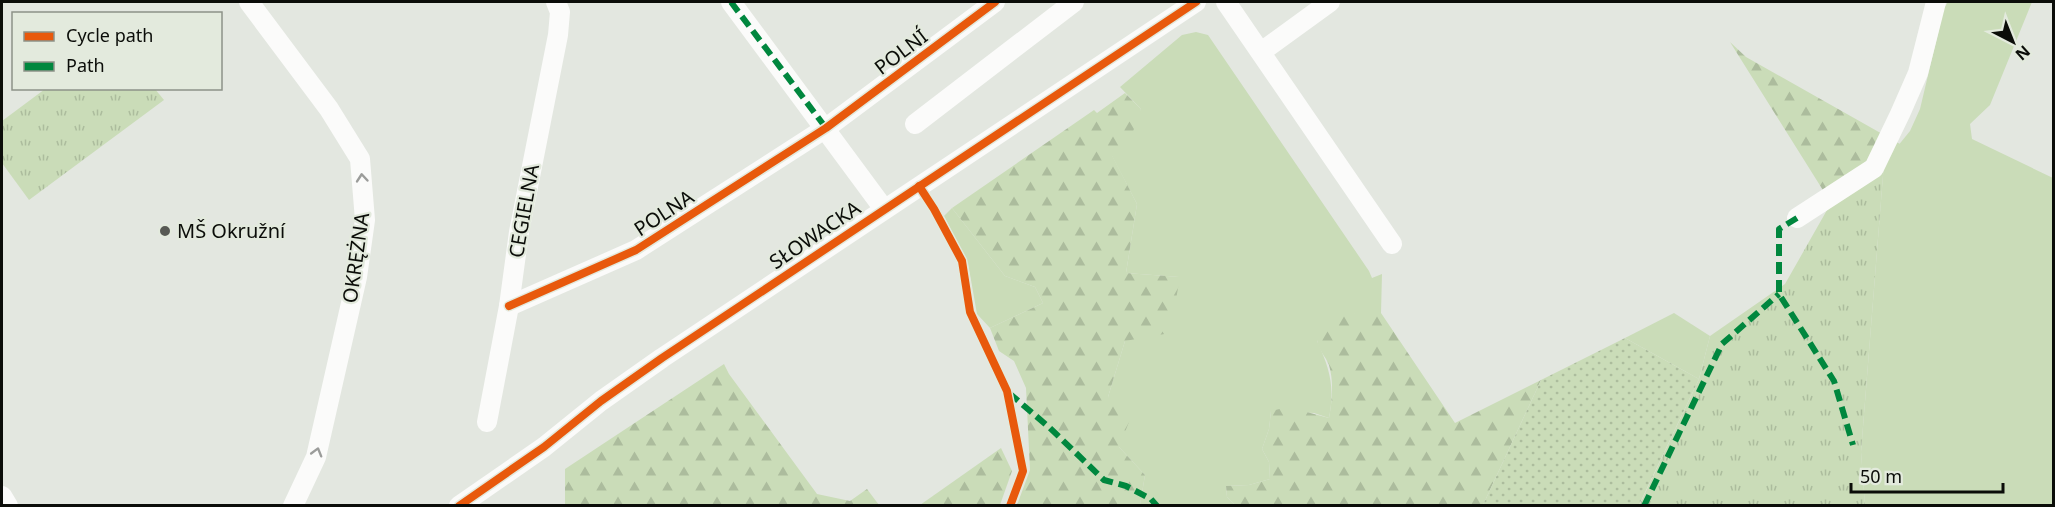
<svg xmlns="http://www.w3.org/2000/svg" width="2055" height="507" font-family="'Noto Sans',sans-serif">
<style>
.grass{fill:#cadcb8}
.forest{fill:url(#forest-firs)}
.park{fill:url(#park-tufts)}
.garden{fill:url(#garden-dots)}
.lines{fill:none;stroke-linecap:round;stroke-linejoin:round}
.minor{stroke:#fbfbfa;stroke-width:20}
.quiet{stroke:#00873e;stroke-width:6;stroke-dasharray:12 6;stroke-linecap:butt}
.cycleway-casing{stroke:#e3eadd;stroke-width:11}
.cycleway{stroke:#e8590c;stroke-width:8}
.oneway{stroke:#9b9c9a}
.poi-dot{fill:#575954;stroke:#e3eadd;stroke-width:2}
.labels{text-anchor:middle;stroke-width:4.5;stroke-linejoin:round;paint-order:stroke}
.street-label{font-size:20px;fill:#0b0d09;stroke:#e3eadd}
.poi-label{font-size:20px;fill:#0b0d09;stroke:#e3eadd;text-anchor:start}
</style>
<defs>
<pattern id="forest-firs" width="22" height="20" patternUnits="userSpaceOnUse" patternTransform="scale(1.5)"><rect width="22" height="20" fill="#cadcb8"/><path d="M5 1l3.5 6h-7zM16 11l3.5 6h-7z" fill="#acbc9d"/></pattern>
<pattern id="park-tufts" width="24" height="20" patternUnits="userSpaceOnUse" patternTransform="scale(1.5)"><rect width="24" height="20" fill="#cadcb8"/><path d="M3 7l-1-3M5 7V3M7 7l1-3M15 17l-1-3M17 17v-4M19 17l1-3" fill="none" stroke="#acbc9d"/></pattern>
<pattern id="garden-dots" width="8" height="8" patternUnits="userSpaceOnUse" patternTransform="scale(1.5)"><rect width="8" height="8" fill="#cadcb8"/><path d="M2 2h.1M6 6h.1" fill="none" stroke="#acbc9d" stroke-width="1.8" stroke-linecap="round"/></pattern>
</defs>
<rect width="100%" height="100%" fill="#e3e7e0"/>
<!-- grass -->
<g class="grass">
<polygon points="1948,2 2032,2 1990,105 1970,124 1972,139 2053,178 2053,505 1865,506 1861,452 1884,163 1910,131 1920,109 1944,8"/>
<path d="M1196,32l12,3 161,236 3,7 10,-4 -1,39h-26l-38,28c13,28 18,46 12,77l-15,-5 -43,-2 -2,18 -7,20 7,13 1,17 -21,6 -23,1 1,11 8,8h-95l5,-30 -26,-28 -11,-50 17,-56 54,-64 -53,-4 11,-69 -26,-50 30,-45 -21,-22 62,-52z"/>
<polygon points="952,208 1005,276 1035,287 1043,303 990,328 977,314 968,263 944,216"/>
<polygon points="1674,313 1710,336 1699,379 1625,338"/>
</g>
<!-- forest -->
<g class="forest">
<polygon points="1730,42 1746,57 1900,144 1884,163 1831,203"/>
<polygon points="1125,93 1141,109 1130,140 1112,155 1137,204 1126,273 1180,277 1170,333 1125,341 1108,397 1131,417 1119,447 1145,475 1140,505 1017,505 1030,470 1026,388 1014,361 999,351 990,328 1043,303 1035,287 1005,276 952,208 1094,110 1097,113"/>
<path d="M1355,313h26l74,110 86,-43 -58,125h-248l-8,-8 -1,-11 23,-1 21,-6 -1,-17 -7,-13 7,-20 2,-18 17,-4 41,11c3,-17 5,-36 0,-53 -3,-8 -12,-17 -12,-26 0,-22 21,-25 38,-26z"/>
<polygon points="724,364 729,374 817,494 850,501 867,489 879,505 565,505 565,469"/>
<polygon points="1001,448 1012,471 1000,505 920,505"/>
</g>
<!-- park -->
<g class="park">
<polygon points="45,89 155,89 164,100 29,200 2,163 2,121"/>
<polygon points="1884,163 1861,452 1865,505 1639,506 1699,379 1710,336 1785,284 1831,203"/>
</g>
<!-- garden -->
<polygon class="garden" points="1625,338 1699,379 1639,505 1483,505 1541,380"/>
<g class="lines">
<!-- minor -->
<g class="minor">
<polyline points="249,2 329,109 360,159 365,220 357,277 316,457 293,506"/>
<polyline points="731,2 884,209"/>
<polyline points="1226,2 1392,244"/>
<polyline points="1261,52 1330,2"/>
<polyline points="915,124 1074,2"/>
<polyline points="1797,218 1874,168 1900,114 1918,73 1936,2"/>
<polyline points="509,306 636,250 826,128 995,2"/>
<polyline points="487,422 509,306 519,232 558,35 560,12 556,2"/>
<polyline points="2,496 8,506"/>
<polyline points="459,506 544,447 601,401 662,358 1196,2"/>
</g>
<!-- quiet -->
<g class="quiet">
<polyline points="731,2 826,128"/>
<polyline points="1797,218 1779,229 1779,294 1834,381 1853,445"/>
<polyline points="1009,393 1050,428 1104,480 1126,486 1151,499 1157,506"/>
<polyline points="1644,506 1722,344 1779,294"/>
</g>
<!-- cycleway casing -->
<g class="cycleway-casing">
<g id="cycleway">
<polyline points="919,186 934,209 962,261 970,312 1007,391 1023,471 1010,506"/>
<polyline points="509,306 636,250 826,128 995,2"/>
<polyline points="459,506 544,447 601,401 662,358 1196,2"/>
</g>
</g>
<!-- cycleway -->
<use href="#cycleway" class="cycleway"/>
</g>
<!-- one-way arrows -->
<defs><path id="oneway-chevron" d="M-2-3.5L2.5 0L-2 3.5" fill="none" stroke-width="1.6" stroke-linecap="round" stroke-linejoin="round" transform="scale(1.5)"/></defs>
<g class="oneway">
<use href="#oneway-chevron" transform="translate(362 178) rotate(-95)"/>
<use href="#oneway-chevron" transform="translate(317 452) rotate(-74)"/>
</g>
<!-- markers -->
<circle class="poi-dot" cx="165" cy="231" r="6"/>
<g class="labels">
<!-- street labels -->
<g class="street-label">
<text transform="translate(901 52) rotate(-37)" y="7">POLNÍ</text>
<text transform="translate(524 211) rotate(-80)" y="7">CEGIELNA</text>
<text transform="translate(664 213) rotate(-33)" y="7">POLNA</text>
<text transform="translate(815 235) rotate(-34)" y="7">SŁOWACKA</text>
<text transform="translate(356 258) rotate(-82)" y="7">OKRĘŻNA</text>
</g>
<!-- poi labels -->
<g class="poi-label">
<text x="177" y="238">MŠ Okružní</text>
</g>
</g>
<!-- border -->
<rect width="2055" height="507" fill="none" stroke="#0b0d09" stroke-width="6"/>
<!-- legend -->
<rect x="12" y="12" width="210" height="78" fill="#e3eadd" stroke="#8d9288" stroke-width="1.5"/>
<rect x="24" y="32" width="30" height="9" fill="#e8590c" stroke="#8d9288" stroke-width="1.5"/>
<text x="66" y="42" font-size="18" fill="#0b0d09">Cycle path</text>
<rect x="24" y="62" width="30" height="9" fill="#00873e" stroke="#8d9288" stroke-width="1.5"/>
<text x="66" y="72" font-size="18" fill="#0b0d09">Path</text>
<!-- north arrow -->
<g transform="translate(2013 42) rotate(138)" stroke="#e3eadd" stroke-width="4.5" paint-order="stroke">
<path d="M0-4.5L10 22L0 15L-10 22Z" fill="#0b0d09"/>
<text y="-9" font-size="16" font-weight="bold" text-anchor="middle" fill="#0b0d09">N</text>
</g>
<!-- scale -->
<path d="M1851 483v9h152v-9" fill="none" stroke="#0b0d09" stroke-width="3"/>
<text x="1860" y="483" font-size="18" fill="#0b0d09" stroke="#e3eadd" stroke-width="4.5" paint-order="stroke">50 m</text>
</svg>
